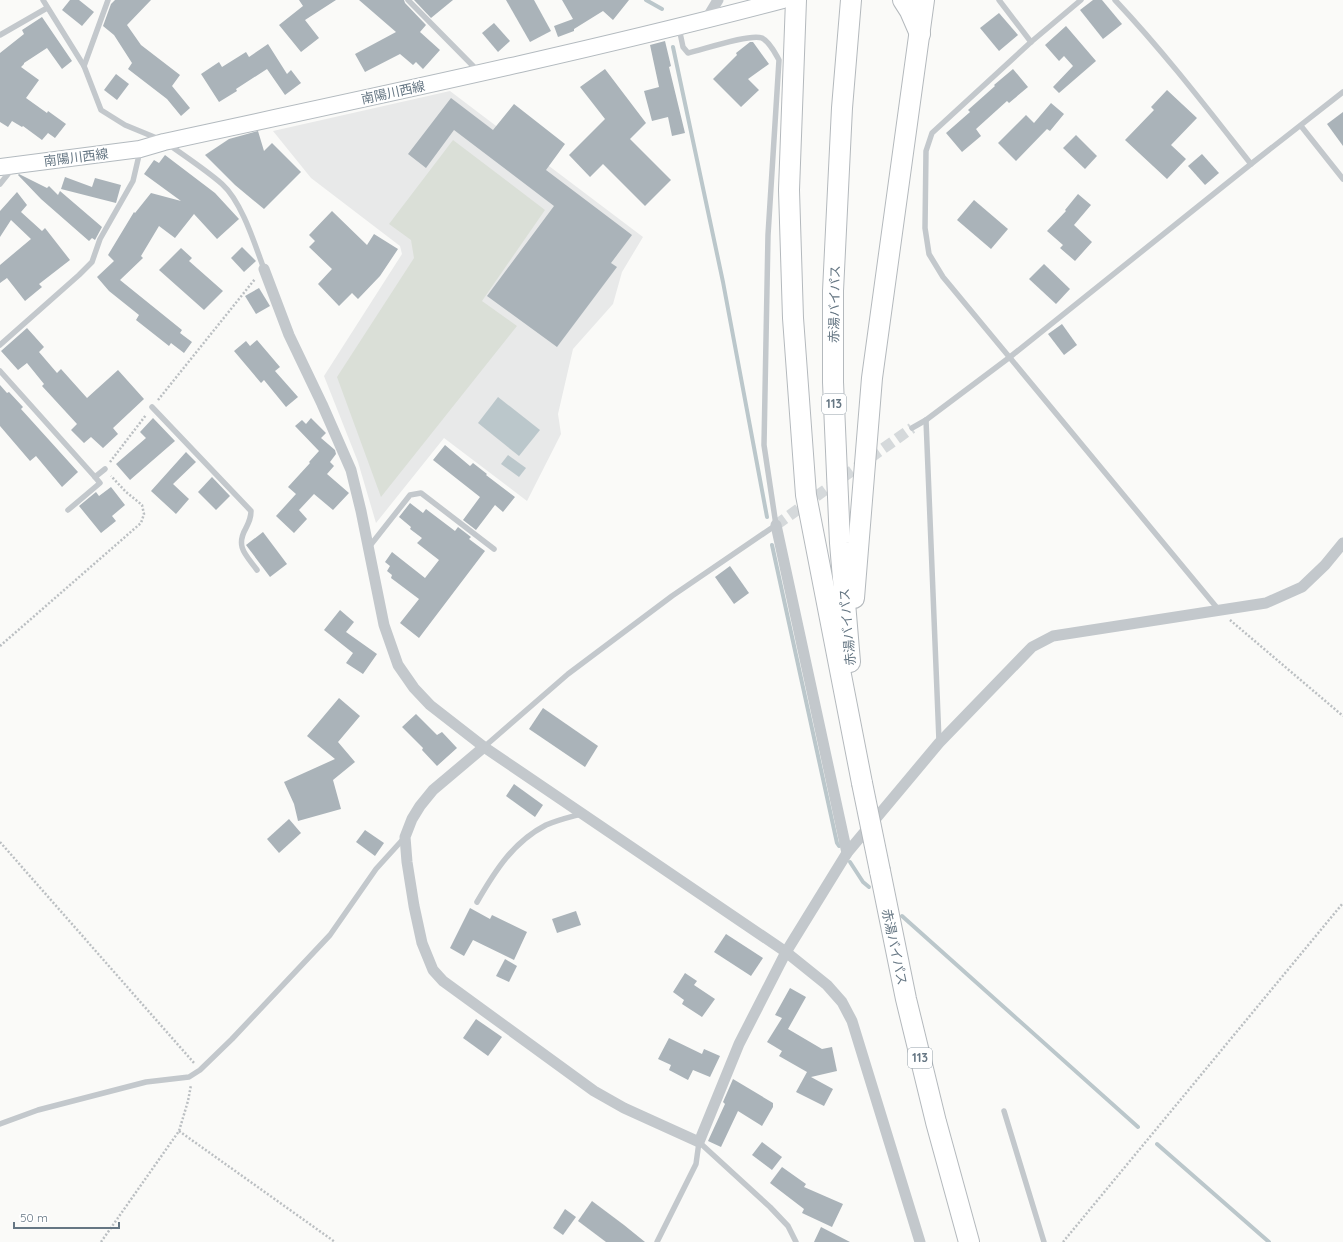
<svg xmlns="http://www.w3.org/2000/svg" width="1343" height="1242" font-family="Quicksand,'Noto Sans JP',sans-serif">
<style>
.built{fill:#e8e9e9}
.green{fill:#dadfd7}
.water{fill:#bbc7cb}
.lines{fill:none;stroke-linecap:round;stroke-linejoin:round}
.stream{stroke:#bbc7cb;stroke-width:4}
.building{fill:#aab3b9}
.street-tunnel{stroke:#d5d9db;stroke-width:11;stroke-dasharray:11 5.5;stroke-linecap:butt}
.secondary-casing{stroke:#b3babf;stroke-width:18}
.highway-casing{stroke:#b4b9bd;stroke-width:22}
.path{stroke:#bbbfc2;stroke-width:2.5;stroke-dasharray:2 2;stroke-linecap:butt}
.lane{stroke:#c3c8cc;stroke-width:5.5}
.street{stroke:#c3c8cc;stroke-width:11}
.secondary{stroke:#fff;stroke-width:16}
.highway{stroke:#fff;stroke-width:20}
.highway-bridge-casing{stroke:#b4b9bd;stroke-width:22;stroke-linecap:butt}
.highway-bridge{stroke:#fff;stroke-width:20}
.labels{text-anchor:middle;stroke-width:4;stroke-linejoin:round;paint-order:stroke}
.shield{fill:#fff;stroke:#939fa8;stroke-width:1}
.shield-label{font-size:12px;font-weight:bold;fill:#657683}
.street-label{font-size:13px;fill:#657683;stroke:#fff}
</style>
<rect width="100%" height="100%" fill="#fafaf8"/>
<!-- built -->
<polygon class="built" points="450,91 643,237 622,272 613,304 573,349 558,414 561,434 527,501 444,438 376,523 358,462 324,376 402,254 400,246 311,178 273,131"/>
<!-- green -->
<polygon class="green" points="453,140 545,210 482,301 517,326 381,497 337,377 414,258 411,240 389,224"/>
<!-- water -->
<g class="water">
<polygon points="498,397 540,430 519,456 478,423"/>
<polygon points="508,455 526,468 519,477 501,464"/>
</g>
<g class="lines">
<!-- stream -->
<g class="stream">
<polyline points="646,0 662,9"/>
<polyline points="673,47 723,282 767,517"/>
<polyline points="772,545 837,843 839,846"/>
<polyline points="850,862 863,882 869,887"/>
<polyline points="902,916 1138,1127"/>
<polyline points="1157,1144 1269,1242"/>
</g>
</g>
<!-- building -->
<g class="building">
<polygon points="70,0 79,0 94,12 82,26 62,10"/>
<polygon points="115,0 151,0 127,25 141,45 180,75 172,86 190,108 181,116 167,99 128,69 132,63 114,35 103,26 111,4"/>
<polygon points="299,0 336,0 305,20 319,38 301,52 279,25 303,6"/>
<polygon points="359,0 404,0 405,3 426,25 420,32 440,50 423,69 416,62 413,65 400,54 365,72 355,54 396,32"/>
<polygon points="414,0 453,0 431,18"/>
<polygon points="506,0 534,0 551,31 530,42"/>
<polygon points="562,0 629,0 613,20 603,11 574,29 574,31 558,37 554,26 573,19"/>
<polygon points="1093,0 1102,0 1122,24 1103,39 1080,10"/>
<polygon points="999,13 1018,35 999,51 980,28"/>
<polygon points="42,17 72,61 62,69 47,48 24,63 24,64 21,67 39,80 26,98 47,113 48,111 66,124 55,138 48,133 42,140 23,126 22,127 12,121 8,127 0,122 0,53 24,34 22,30"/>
<polygon points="494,23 510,41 498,52 482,33"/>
<polygon points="1066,26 1096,61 1059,93 1053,87 1073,66 1064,56 1059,61 1045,45"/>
<polygon points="665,41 671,66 669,67 685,133 672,136 668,117 652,121 644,91 659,87 650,45"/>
<polygon points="750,42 753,42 769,64 748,79 759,90 741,107 713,79 737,55 736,53"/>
<polygon points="268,44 287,74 291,70 301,83 285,95 267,69 236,89 237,91 219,102 201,74 219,62 222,67 246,52 249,57"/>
<polygon points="605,69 646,123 630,139 671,180 645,206 603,164 590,177 569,155 605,119 580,87"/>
<polygon points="1013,69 1028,87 1009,103 1007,101 976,129 981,136 962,152 946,133 970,112 968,110 995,86 994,85"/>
<polygon points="116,74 129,84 117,100 104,90"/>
<polygon points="1167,90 1197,118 1171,145 1186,159 1167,179 1125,140 1154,110 1151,107"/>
<polygon points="451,98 493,130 514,104 565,144 546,170 632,235 611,263 617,267 557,347 487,296 554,206 454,130 426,168 408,154"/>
<polygon points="1051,103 1064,114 1050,131 1047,129 1016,161 998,143 1026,115 1034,123"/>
<polygon points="1343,112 1343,146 1327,124"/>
<polygon points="258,131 264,151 272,143 301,172 264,209 235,185 205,155 229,139"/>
<polygon points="1076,135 1097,156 1085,169 1063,148"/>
<polygon points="1202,154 1219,173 1205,185 1188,166"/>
<polygon points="165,155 215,193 239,219 217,239 194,214 175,238 159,226 141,256 143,258 120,280 182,330 180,333 192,342 184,353 171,343 169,346 136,320 139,315 109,291 97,277 114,261 108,255 134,212 135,213 151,193 181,201 144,174 154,160 159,163"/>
<polygon points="19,174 47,188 49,186 58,195 60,191 102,227 95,240 92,238 89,241 41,199 18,175"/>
<polygon points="65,177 92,187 95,178 121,185 116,203 61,189"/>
<polygon points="17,192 27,205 21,212 42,231 45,228 70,260 39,284 42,287 25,301 7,278 0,283 0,265 31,239 11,220 0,237 0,211"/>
<polygon points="1078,194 1091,205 1074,225 1092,242 1075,261 1060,248 1063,245 1047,231 1066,211 1065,210"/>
<polygon points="974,200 1008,229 991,249 957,220"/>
<polygon points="332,211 367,245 374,234 398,249 380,276 358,299 352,293 339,306 318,284 332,269 309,247 315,241 309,235"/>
<polygon points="242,247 256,261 244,272 231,258"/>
<polygon points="181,248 192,258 189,261 223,291 204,310 159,270"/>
<polygon points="1044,264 1070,289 1056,304 1029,279"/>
<polygon points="259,288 270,306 256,314 245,296"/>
<polygon points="1062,324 1077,345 1064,355 1048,334"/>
<polygon points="27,328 44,347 39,352 57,373 61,369 87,398 118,370 144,399 113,428 118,434 103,448 91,437 84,443 71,430 77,424 42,386 44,384 27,363 18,370 1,351"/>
<polygon points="257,340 280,367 275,371 298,397 286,407 264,380 261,383 234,351 246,341 250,346"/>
<polygon points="0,385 7,393 9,392 23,407 21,409 78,472 62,487 36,456 30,461 0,426"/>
<polygon points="153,418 175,441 130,480 116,464 146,438 140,432"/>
<polygon points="311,418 326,433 321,438 335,450 336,454 330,462 334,466 327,474 349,493 333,510 314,494 299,510 307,519 294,533 276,516 296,494 288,487 310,463 309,462 319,451 295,426 302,420 306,424"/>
<polygon points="445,445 470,466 473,463 487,474 486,475 515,497 503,512 495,505 476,530 463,520 480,497 433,460"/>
<polygon points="186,452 196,462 173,484 189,499 176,514 151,491"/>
<polygon points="212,477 230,496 216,510 198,492"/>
<polygon points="111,487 125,505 112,516 116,521 101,533 79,506 96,492 99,496"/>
<polygon points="410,503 423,513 426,509 455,531 458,527 471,537 469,539 485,551 419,638 400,623 419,599 391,578 392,575 387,571 390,566 385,562 392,552 425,578 439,560 417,543 422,538 410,529 411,527 399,517"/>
<polygon points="263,532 287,564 270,577 246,545"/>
<polygon points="730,566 749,593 734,604 715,577"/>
<polygon points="340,610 354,622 346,632 377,654 363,674 346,663 353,653 324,630"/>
<polygon points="339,698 360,716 338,742 355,762 333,780 341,809 298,821 294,804 284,782 335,759 307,736"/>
<polygon points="543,708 598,746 585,767 529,729"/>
<polygon points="416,714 437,735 442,732 457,748 437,766 422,750 423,748 402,727"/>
<polygon points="514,784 543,805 535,817 506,796"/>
<polygon points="289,819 301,833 279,853 267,839"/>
<polygon points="365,830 384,843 375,856 356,842"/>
<polygon points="470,908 490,919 492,915 527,932 514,960 473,940 464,956 450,948"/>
<polygon points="576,911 581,925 557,933 552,919"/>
<polygon points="726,934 763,958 751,976 714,952"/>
<polygon points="505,959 517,966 509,982 496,976"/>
<polygon points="685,973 697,981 694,985 715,999 702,1017 682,1004 684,1000 673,992"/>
<polygon points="790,988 806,997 788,1029 822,1049 832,1047 837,1071 811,1077 833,1089 824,1106 796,1092 807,1072 779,1056 782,1051 767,1042 782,1018 775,1015"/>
<polygon points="476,1019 502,1037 488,1056 463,1038"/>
<polygon points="669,1038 702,1054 704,1049 720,1056 710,1077 693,1070 688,1080 669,1070 671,1065 658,1059"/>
<polygon points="733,1079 773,1103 773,1107 762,1126 738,1111 721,1147 708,1141 725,1104 723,1102"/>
<polygon points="762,1142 782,1157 772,1170 752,1155"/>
<polygon points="782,1167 806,1184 804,1187 843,1204 832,1227 802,1213 804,1209 770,1183"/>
<polygon points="592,1201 624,1225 645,1242 606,1242 578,1221"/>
<polygon points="565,1209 576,1217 563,1235 553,1228"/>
<polygon points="821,1227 850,1242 814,1242"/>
</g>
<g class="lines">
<!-- street-tunnel -->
<polyline class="street-tunnel" points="776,525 912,428"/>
<!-- secondary casing -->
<g class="secondary-casing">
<path id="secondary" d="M0,167l140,-18 24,-7c207,-45 414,-88 619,-142"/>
</g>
<!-- highway casing -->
<g class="highway-casing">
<g id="highway">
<polyline points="796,0 789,190 793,318 806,495 862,783"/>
<polyline points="903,0 910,11 920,34"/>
<polyline points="854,598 872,378 924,0"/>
<polyline points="850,662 840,543 833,382 833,291 842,108 851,0"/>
<polyline points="880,871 906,999 936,1122 969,1242"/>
</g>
</g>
<!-- path -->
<g class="path">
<polyline points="158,400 255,279"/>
<polyline points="110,462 146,415"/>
<polyline points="1230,620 1343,716"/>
<polyline points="0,646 141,523 144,514 142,505 126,492 111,476"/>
<polyline points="0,842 194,1063"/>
<polyline points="179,1131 335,1242"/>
<polyline points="101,1242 179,1131 188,1101 191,1085"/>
<polyline points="1063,1242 1343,903"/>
</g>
<!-- lane -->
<g class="lane">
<polyline points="43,0 84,66 101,110 125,125 159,139"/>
<polyline points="408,0 478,71"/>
<polyline points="999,0 1031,42"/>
<polyline points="1081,0 1031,42 932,133 926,151 925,228 929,254 943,277 1218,609"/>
<path d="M1115,0c49,52 92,108 136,164"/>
<polyline points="0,35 47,8"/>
<polyline points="84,66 108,0"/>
<polyline points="1301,126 1343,179"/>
<path d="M168,144c18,13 38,26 54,40 20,18 33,61 42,85"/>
<polyline points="0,184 12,169"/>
<polyline points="0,345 79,275 92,262 100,239 133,181 140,151"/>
<polyline points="0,371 95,477 105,469"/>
<path d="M152,407l99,104c0,7 -2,11 -5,17 -11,19 0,27 11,42"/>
<polyline points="926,420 939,741"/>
<polyline points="912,428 926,420 1010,357 1251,164 1343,92"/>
<polyline points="68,510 100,483 95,477"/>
<polyline points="369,547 410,495 421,493 494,549"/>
<path d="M484,747l84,-73 104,-78 104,-71 -12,-80 4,-210 11,-175c-4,-7 -9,-18 -17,-22 -12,-5 -60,12 -74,15l-5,-6 -4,-19"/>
<path d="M477,902c18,-31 36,-60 69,-77 11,-5 24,-8 35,-11"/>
<polyline points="1004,1111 1044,1242"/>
<polyline points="0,1124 38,1110 146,1082 189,1077 200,1070 232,1039 330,935 376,869 405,837"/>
<polyline points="699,1142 770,1207 788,1226 796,1242"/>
<polyline points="657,1242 696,1164 699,1142"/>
</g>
<!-- street -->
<g class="street">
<polyline points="706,20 718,0"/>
<polyline points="264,269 289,335 322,404 351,470 361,511 384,625 398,665 414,688 430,705 484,747 786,952 827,985 842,1002 852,1021 920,1242"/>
<polyline points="776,525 847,853"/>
<polyline points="484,747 433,790 420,806 412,819 405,837 407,862 414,906 422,943 433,970 443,981 594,1091 624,1108 699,1142 739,1044 786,952 847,853 939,743 1032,647 1053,636 1266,603 1302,587 1325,565 1343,543"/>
</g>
<!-- secondary -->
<use href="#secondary" class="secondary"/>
<!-- highway -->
<use href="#highway" class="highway"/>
<!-- highway-bridge casing -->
<g class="highway-bridge-casing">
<polyline id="highway-bridge" points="862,783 880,871"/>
</g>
<!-- highway-bridge -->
<use href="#highway-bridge" class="highway-bridge"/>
</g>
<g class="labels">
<!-- shield labels -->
<g class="shield">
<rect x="822" y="394" width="24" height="20" rx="3"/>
<rect x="908" y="1048" width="24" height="20" rx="3"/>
</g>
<g class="shield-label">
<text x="834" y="408">113</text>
<text x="920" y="1062">113</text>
</g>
<!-- street labels -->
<g class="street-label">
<text transform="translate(393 92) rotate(-12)" y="5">南陽川西線</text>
<text transform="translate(76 157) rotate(-7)" y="5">南陽川西線</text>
<text transform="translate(834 304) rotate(-89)" y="5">赤湯バイパス</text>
<text transform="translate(847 627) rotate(-95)" y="5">赤湯バイパス</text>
<text transform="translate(895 947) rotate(78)" y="5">赤湯バイパス</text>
</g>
</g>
<!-- scale -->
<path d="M14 1222v6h105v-6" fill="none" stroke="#657683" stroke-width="2"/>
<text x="20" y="1222" font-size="12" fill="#657683" stroke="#ffffff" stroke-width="3" paint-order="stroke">50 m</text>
</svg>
